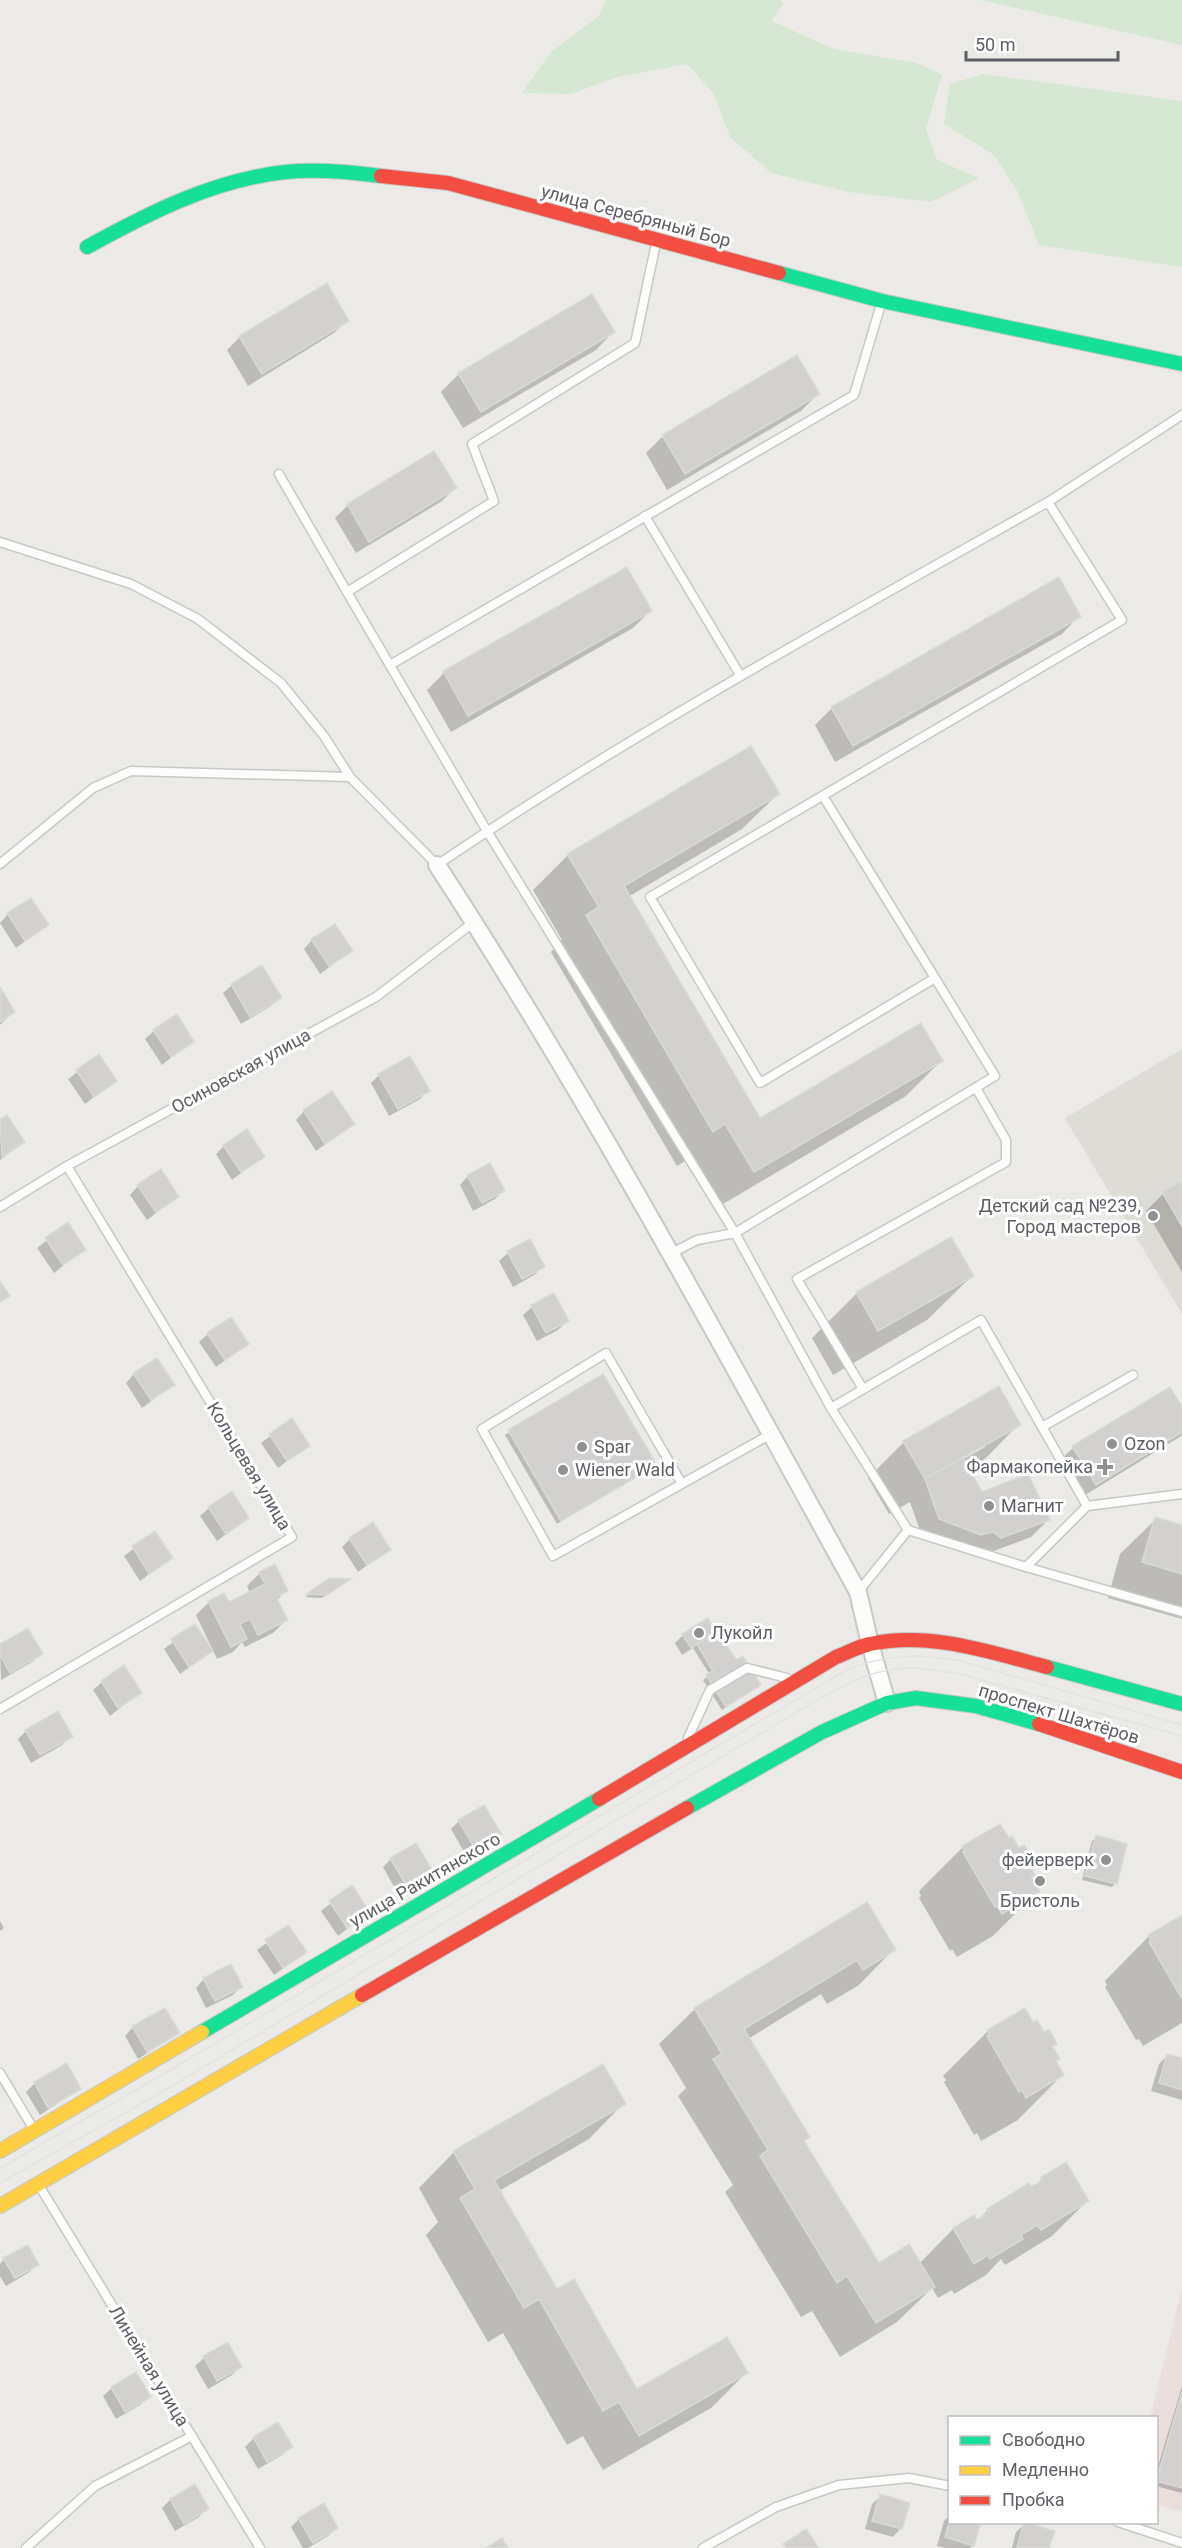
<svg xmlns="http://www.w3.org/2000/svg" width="1182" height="2548" font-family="Roboto,sans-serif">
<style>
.education{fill:#dedcd6}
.medical{fill:#e9dedc}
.green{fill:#d5e6d3}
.shadow{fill:#0003;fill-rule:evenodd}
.building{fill:#d2d1cf;stroke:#dad9d6;stroke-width:1.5}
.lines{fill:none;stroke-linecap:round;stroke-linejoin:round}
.lane-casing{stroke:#c8c8c8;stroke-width:11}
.street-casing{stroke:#c8c8c8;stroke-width:20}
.fast-casing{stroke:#c8c8c8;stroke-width:16}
.slow-casing{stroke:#c8c8c8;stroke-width:16}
.jam-casing{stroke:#c8c8c8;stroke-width:16}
.lane{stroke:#fcfcfb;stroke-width:8}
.street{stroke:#fcfcfb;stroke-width:16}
.fast{stroke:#16e098;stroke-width:14}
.slow{stroke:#ffcf43;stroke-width:14}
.jam{stroke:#f24e42;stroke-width:14}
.tram{stroke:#e2e2e2;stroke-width:1.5}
.poi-dot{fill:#8e9091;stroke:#fff;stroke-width:2}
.labels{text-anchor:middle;stroke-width:6;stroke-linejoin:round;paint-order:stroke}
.street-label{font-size:18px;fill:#5c5f63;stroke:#fff}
.poi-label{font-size:18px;fill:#5c5f63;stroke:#fff;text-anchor:start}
</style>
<rect width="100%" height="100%" fill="#ebeae6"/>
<!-- education -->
<polygon class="education" points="1182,1049 1182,1314 1065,1118"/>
<!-- medical -->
<polygon class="medical" points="1182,2289 1182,2512 1157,2505 1156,2418 1150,2418"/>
<!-- green -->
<g class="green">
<polygon points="606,0 781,0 783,4 771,21 834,49 917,63 942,75 926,129 937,160 979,178 931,202 849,192 771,173 730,137 714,94 687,64 617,77 571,94 522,93 551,52 599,16"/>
<polygon points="981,0 1182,0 1182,45"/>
<polygon points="983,74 1182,101 1182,267 1039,245 1018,192 994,155 944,124 950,84"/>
</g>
<!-- shadow -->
<g class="shadow">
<polygon points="592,296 613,332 596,350 463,428 441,392 459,374"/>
<polygon points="347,320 334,333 248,386 227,350 240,337"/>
<polygon points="818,394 801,411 667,490 646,453 663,436"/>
<polygon points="455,488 442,501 356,553 335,518 348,505"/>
<polygon points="650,611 633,628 451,732 427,690 444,673"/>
<polygon points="1079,616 1062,634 835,762 815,725 832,708"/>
<polygon points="778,794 742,829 628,897 759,1120 941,1061 906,1096 718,1207 690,1158 677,1166 551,952 562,940 533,890 568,855"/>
<polygon points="8,914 47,925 16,948 0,923"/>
<polygon points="312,940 351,951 320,974 304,949"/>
<polygon points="232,985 280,997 271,1006 241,1024 223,993"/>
<polygon points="0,990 13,1012 0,1025"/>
<polygon points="154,1031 192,1041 162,1065 145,1039"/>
<polygon points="99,1056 115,1081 85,1104 68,1079"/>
<polygon points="379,1075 428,1090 420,1099 389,1116 371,1083"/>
<polygon points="304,1111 353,1124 316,1151 296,1120"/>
<polygon points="7,1117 24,1142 0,1160 0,1121"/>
<polygon points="224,1146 263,1156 232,1180 216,1154"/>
<polygon points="468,1176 503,1191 495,1199 473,1211 460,1185"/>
<polygon points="1182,1183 1182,1272 1146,1211 1163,1194"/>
<polygon points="138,1186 177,1197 147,1220 130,1195"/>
<polygon points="68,1224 84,1249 54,1273 37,1248"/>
<polygon points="950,1239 972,1276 927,1320 833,1375 812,1338 857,1293"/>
<polygon points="508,1253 543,1267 534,1275 513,1287 499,1261"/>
<polygon points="553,1296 567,1321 558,1330 537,1341 523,1315 532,1307"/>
<polygon points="208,1334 247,1344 216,1367 199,1342"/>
<polygon points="134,1374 173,1385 142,1408 126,1383"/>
<polygon points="603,1376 651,1468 557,1524 505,1435"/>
<path d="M998,1388l21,36 -35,36 -16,9 13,25 67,26 -17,17 -48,18 -61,-19 -12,-34 -21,12 -21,-36 36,-36zM984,1444l1,3 -23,13v-4z"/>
<polygon points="1182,1410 1182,1435 1178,1438 1082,1497 1060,1460 1073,1448"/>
<polygon points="292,1420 308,1445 278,1468 261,1443"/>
<polygon points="209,1508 247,1518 217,1541 200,1516"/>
<polygon points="1156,1519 1182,1526 1182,1619 1108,1598 1120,1554"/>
<polygon points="155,1533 171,1558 140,1581 124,1556"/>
<polygon points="350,1539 389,1549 358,1572 342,1547"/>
<polygon points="260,1573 286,1590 276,1601 286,1620 273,1633 245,1647 242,1642 233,1652 217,1659 196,1615 209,1602 228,1604 250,1593 247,1586"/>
<polygon points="330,1580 348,1581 322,1598 305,1597"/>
<polygon points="194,1626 211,1651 180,1674 164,1649"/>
<polygon points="683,1635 735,1662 759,1685 722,1710 703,1680 710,1675 693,1648 682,1655 675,1643"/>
<polygon points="0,1646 41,1654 32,1662 1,1680"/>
<polygon points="102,1682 140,1692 110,1716 93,1690"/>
<polygon points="26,1731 71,1736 62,1745 31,1763 18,1739"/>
<polygon points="459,1821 500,1835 491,1843 467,1857 451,1829"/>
<polygon points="1096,1837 1115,1883 1112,1887 1082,1880 1092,1841"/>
<polygon points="1008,1840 1031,1859 1027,1864 1030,1878 1038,1891 993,1936 957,1957 952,1949 950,1951 919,1898 921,1896 919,1891 963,1847"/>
<polygon points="391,1859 433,1875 424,1883 400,1897 383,1867"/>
<polygon points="352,1887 369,1912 338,1936 321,1911"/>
<polygon points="867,1904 894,1949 859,1985 827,2004 821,1994 748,2039 808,2137 803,2142 878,2265 919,2264 953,2229 974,2217 976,2222 988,2210 1032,2188 1042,2178 1087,2201 1052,2236 1005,2265 1001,2259 986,2275 954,2294 952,2290 938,2298 932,2288 897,2322 840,2357 812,2311 801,2317 725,2192 733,2185 678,2096 686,2088 659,2044 695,2009"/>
<polygon points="1182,1917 1182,2023 1143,2046 1139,2039 1136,2040 1105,1987 1107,1985 1105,1981 1149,1936"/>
<polygon points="0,1921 4,1928 0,1931"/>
<polygon points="288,1927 305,1952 274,1975 257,1950"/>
<polygon points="204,1979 241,1986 233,1995 206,2008 196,1988"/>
<polygon points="1033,2024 1055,2043 1051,2048 1055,2062 1062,2075 1018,2120 981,2141 977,2133 974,2135 944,2082 946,2080 943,2076 988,2031"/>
<polygon points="133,2027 178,2033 138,2059 125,2036"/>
<polygon points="1168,2055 1182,2060 1182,2100 1151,2091 1159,2064"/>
<polygon points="35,2083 79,2089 40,2115 26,2092"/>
<polygon points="624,2103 589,2139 499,2191 557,2291 637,2391 746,2373 711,2408 603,2470 583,2436 567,2445 503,2333 488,2342 426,2235 438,2222 419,2188 454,2152"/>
<polygon points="4,2259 37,2265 28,2273 6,2286 0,2276 0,2264"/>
<polygon points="228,2344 241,2366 232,2375 208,2389 195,2366 204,2358"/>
<polygon points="1182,2386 1182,2493 1156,2486 1156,2473"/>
<polygon points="112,2388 149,2397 140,2405 116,2419 103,2396"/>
<polygon points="254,2438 291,2447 282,2455 258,2469 245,2447"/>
<polygon points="194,2486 207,2509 199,2517 175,2531 162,2508 170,2500"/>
<polygon points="881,2496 901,2528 893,2537 865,2529 872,2504"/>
<polygon points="950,2515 950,2522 973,2545 970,2548 945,2548 937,2546 944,2521"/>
<polygon points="299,2519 336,2528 328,2536 308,2548 303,2548 291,2527"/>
<polygon points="1025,2524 1048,2548 1012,2548 1016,2532"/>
</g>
<!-- building -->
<g class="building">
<polygon points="327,283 349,321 262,374 239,336"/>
<polygon points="592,294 615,332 481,412 458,373"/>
<polygon points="797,355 820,394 685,474 662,435"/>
<polygon points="434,451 457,488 369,542 347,504"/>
<polygon points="627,567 652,611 468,716 443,671"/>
<polygon points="1059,577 1081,617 853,746 831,707"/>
<polygon points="751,746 780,794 624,886 760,1118 921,1023 943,1061 754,1172 725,1124 713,1132 586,915 599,907 567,854"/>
<polygon points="31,898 49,925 25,941 7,913"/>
<polygon points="335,924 353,951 329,966 311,939"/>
<polygon points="262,965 282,998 250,1017 231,984"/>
<polygon points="0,987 15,1012 0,1022"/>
<polygon points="177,1014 194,1042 171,1057 153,1030"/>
<polygon points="99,1054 117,1081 94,1097 76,1070"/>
<polygon points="410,1056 430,1091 398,1109 378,1074"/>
<polygon points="332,1091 355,1124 325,1144 303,1110"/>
<polygon points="7,1115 25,1142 2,1157 0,1119"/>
<polygon points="247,1129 265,1157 241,1172 223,1145"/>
<polygon points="490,1163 505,1191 482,1203 467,1175"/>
<polygon points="161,1169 179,1197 156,1212 137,1185"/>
<polygon points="1182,1181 1182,1226 1162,1192"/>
<polygon points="68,1222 86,1250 63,1265 45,1238"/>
<polygon points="951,1237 974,1276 878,1331 856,1292"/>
<polygon points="530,1239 545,1267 522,1279 507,1251"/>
<polygon points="0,1281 10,1296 0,1302"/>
<polygon points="554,1293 569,1321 546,1333 531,1305"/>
<polygon points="231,1317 249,1344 225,1360 207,1333"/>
<polygon points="157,1358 175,1385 151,1400 133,1373"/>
<polygon points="603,1374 657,1465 561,1521 508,1430"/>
<polygon points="999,1386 1021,1425 925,1479 903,1441"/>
<polygon points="1170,1387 1182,1407 1182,1432 1096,1485 1072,1446"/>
<polygon points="292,1418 310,1446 287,1461 269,1434"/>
<polygon points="963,1457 982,1492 1028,1474 1050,1520 1001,1538 993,1532 981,1535 939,1519 925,1479"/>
<polygon points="232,1491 249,1518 226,1534 208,1507"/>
<polygon points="1155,1517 1182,1525 1182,1574 1142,1562"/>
<polygon points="373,1522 391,1550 367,1565 349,1538"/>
<polygon points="155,1531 173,1558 149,1574 132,1546"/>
<polygon points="275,1564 288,1591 276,1597 288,1620 258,1635 250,1619 240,1624 247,1639 231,1647 208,1601 224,1593 229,1602 265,1584 259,1572"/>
<polygon points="330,1578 351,1579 327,1595 306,1594"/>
<polygon points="708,1618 716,1633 691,1648 682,1634"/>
<polygon points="195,1624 213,1651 189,1667 171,1639"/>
<polygon points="28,1628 43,1654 10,1673 0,1655 0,1644"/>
<polygon points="718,1631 736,1660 743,1656 761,1685 726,1707 706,1675 713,1671 697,1644"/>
<polygon points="124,1665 142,1693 118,1708 101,1681"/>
<polygon points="58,1711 73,1737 40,1755 25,1730"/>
<polygon points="484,1805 502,1835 476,1850 458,1820"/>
<polygon points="1000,1824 1009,1838 1012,1836 1019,1848 1024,1845 1033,1860 1028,1862 1035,1875 1031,1877 1040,1892 1002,1914 997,1906 995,1907 963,1852 965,1851 962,1846"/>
<polygon points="1096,1835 1127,1844 1117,1884 1085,1876"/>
<polygon points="416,1843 435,1875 409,1890 390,1858"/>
<polygon points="352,1885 370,1913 347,1928 329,1901"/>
<polygon points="867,1902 896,1950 863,1970 857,1960 744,2029 810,2137 804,2141 879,2263 909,2244 935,2287 876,2323 847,2276 837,2283 760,2156 768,2150 713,2059 722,2054 694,2008"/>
<polygon points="1182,1915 1182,1996 1181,1997 1149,1942 1151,1940 1148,1935"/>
<polygon points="288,1925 307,1952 283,1968 265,1940"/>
<polygon points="231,1964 243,1987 215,2001 203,1978"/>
<polygon points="165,2008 180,2033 147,2052 132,2026"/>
<polygon points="1025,2008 1033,2022 1037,2020 1044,2032 1049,2029 1057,2044 1052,2046 1060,2059 1056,2061 1064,2075 1026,2098 1022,2090 1019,2092 987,2036 990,2035 987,2030"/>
<polygon points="1167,2054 1182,2058 1182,2090 1159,2083"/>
<polygon points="67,2063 81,2089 48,2108 34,2082"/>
<polygon points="603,2064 626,2104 494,2180 557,2289 574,2279 637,2389 727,2337 748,2373 639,2436 619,2402 603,2411 539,2299 524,2308 460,2198 475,2189 453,2151"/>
<polygon points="1066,2162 1089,2201 1041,2230 1037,2225 1021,2235 1023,2239 990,2259 988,2255 974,2264 953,2228 974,2215 977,2220 989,2212 987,2209 1029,2183 1031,2187 1043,2180 1041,2177"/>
<polygon points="28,2245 39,2265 15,2278 3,2258"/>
<polygon points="228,2342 242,2367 217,2381 203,2356"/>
<polygon points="136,2372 151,2397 125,2412 111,2387"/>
<polygon points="1182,2392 1182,2488 1156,2481"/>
<polygon points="278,2422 293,2447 267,2462 253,2437"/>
<polygon points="195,2484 209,2509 184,2524 170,2499"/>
<polygon points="880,2494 910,2503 902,2529 872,2521"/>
<polygon points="324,2503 338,2528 313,2543 298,2518"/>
<polygon points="950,2520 950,2522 981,2522 974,2546 945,2537"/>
<polygon points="1024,2522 1055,2531 1049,2548 1017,2548"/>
<polygon points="806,2529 819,2548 786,2548 783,2544"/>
<polygon points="502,2538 508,2548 486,2548"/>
</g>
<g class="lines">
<!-- lane casing -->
<g class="lane-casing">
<g id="lane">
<polyline points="656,243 635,343 472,444 494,501 347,592 487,831 735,1233 697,1240 672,1253"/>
<polyline points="279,474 347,592"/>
<polyline points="1048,502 1182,415"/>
<polyline points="645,516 740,675"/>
<path d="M0,542l131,42 67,35 83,64 43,53 26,41 87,88c196,-133 405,-247 611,-363l74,118 -472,277 110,186 175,-105 60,98 -260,157 96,175 77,122"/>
<polyline points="390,665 854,395 881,304"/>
<polyline points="823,796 935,978"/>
<polyline points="0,864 93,788 131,771 350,777"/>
<polyline points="0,1207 67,1166 376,997 474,922"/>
<polyline points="863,1389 797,1279 1006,1162 1006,1140 976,1088"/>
<polyline points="831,1408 981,1320 1087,1506 1026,1567"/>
<polyline points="1042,1427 1133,1375"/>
<polyline points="682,1484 606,1353 482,1429 553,1556 771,1434"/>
<polyline points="1087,1506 1182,1494"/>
<polyline points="858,1592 908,1530 1026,1567 1182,1612"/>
<polyline points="0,1709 292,1537 67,1166"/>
<polyline points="688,1738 710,1690 747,1668 787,1678"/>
<polyline points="0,2073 33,2128"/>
<polyline points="40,2187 260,2548"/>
<polyline points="1118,2522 1182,2543"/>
<polyline points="26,2548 95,2486 192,2436"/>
<polyline points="703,2548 776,2507 839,2485 909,2478 950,2486"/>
</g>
</g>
<!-- street casing -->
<g class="street-casing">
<path id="street" d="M437,865c153,235 286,482 421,727l12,52 17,59"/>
</g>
<!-- fast casing -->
<g class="fast-casing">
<g id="fast">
<path d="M87,247c62,-34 126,-67 198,-75 31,-3 66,0 96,4"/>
<polyline points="779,273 882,301 1182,364"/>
<polyline points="1047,1667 1182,1704"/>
<polyline points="687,1808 822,1732 887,1703 916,1698 976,1706 1039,1724"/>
<polyline points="202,2032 599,1799"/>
</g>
</g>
<!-- slow casing -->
<g class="slow-casing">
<g id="slow">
<polyline points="0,2151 202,2032"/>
<polyline points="0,2206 362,1995"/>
</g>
</g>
<!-- jam casing -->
<g class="jam-casing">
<g id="jam">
<polyline points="381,176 448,183 779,273"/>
<polyline points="1039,1724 1182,1772"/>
<path d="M599,1799l237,-142c11,-4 23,-11 34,-13 59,-13 120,8 177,23"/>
<polyline points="362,1995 687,1808"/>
</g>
</g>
<!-- lane -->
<use href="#lane" class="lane"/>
<!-- street -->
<use href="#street" class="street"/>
<!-- fast -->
<use href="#fast" class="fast"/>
<!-- slow -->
<use href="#slow" class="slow"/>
<!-- jam -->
<use href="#jam" class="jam"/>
<!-- tram -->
<g class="tram">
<path d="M0,2168l160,-92 688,-407c40,-15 68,-15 110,-9l224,65"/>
<path d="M0,2183l162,-91 655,-392c58,-32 78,-38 143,-26l222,62"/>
</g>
</g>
<!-- markers -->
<g class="poi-dot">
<circle cx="1153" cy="1216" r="6"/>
<circle cx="1112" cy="1444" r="6"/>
<circle cx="582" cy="1447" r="6"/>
<path d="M1102 1458h6v6h6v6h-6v6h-6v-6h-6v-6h6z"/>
<circle cx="563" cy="1470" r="6"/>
<circle cx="989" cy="1506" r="6"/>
<circle cx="699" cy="1633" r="6"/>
<circle cx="1106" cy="1860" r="6"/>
<circle cx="1040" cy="1881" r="6"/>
</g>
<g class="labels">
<!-- street labels -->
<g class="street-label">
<text transform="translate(636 216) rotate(15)" y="6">улица Серебряный Бор</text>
<text transform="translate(241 1071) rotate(-29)" y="6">Осиновская улица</text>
<text transform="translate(249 1466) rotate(59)" y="6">Кольцевая улица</text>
<text transform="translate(1059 1714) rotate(17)" y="6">проспект Шахтёров</text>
<text transform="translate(425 1880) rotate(-30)" y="6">улица Ракитянского</text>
<text transform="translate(149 2366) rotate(59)" y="6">Линейная улица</text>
</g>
<!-- poi labels -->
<g class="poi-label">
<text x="1141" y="1212" text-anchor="end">Детский сад №239,<tspan x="1141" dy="21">Город мастеров</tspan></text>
<text x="1124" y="1450">Ozon</text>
<text x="594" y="1453">Spar</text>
<text x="1093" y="1473" text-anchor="end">Фармакопейка</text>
<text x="575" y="1476">Wiener Wald</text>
<text x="1001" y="1512">Магнит</text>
<text x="711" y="1639">Лукойл</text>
<text x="1094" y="1866" text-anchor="end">фейерверк</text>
<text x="1040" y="1907" text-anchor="middle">Бристоль</text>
</g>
</g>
<!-- legend -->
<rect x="948" y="2416" width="210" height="108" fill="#ffffff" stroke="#bebfc1" stroke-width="1.5"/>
<rect x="960" y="2436" width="30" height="9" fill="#16e098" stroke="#bebfc1" stroke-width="1.5"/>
<text x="1002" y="2446" font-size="18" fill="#5c5f63">Свободно</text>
<rect x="960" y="2466" width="30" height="9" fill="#ffcf43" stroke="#bebfc1" stroke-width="1.5"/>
<text x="1002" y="2476" font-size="18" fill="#5c5f63">Медленно</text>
<rect x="960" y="2496" width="30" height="9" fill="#f24e42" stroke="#bebfc1" stroke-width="1.5"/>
<text x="1002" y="2506" font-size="18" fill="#5c5f63">Пробка</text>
<!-- scale -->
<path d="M966 51v9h152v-9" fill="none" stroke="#5c5f63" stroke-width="3"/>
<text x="975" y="51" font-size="18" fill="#5c5f63" stroke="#ffffff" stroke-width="4.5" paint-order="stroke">50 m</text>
</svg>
